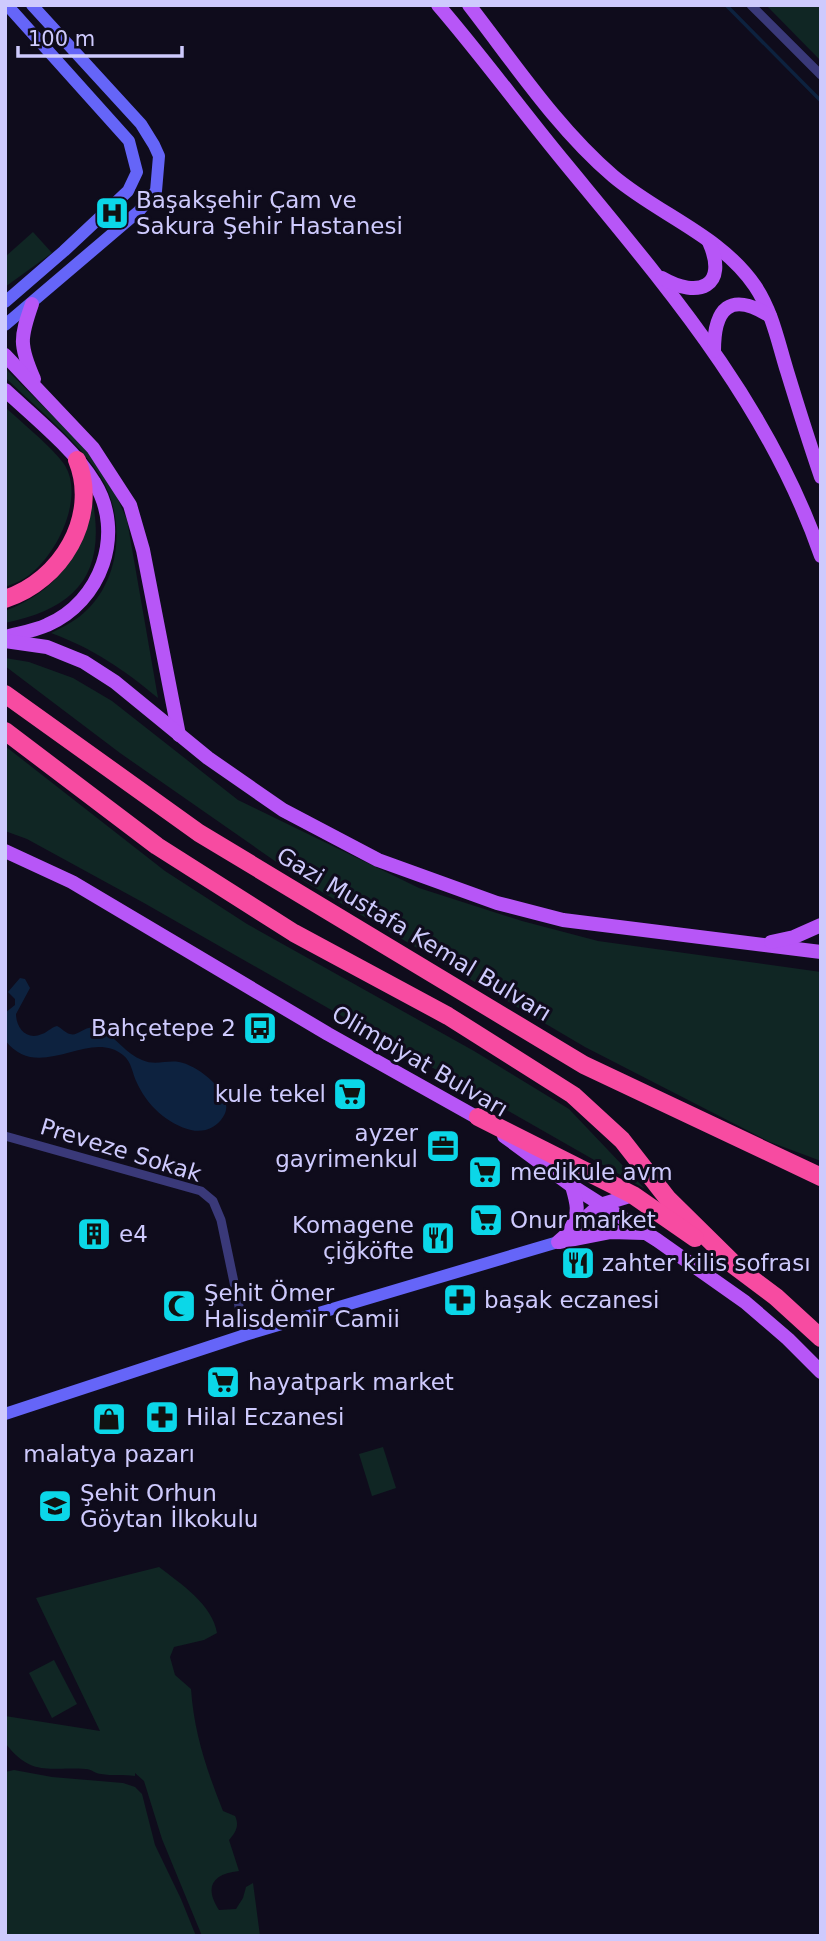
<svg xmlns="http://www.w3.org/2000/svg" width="826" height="1941" font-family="'DejaVu Sans',sans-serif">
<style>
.green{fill:#102624}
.water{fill:#0d223f}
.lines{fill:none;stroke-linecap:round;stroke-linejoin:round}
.stream{stroke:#0d223f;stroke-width:3.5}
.street{stroke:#3a3979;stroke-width:9}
.secondary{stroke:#6565f8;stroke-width:12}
.primary{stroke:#b756f7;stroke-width:14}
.highway{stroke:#f74ba1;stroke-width:18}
.labels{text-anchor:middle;stroke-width:6;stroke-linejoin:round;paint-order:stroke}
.poi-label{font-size:23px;fill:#cecafd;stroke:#0f0c1c;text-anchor:start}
.street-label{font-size:23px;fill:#cecafd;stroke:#0f0c1c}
</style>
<rect width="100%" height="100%" fill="#0f0c1c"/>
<!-- green -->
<g class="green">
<polygon points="766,5 821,5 821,61"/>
<polygon points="33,232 52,253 5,287 5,257"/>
<path d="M7,370l87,87 15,22 18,41 31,178c-35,-29 -64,-49 -107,-65 10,-5 20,-10 28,-16 41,-31 48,-95 23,-138 -21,-36 -67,-72 -97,-102z"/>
<path d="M5,407c16,15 47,40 59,57 22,33 -8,94 -39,114 -6,4 -13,6 -20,9z"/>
<path d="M93,503c13,73 -19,106 -88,120v-12c56,-22 71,-53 88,-108z"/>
<polygon points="5,658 29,662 73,678 112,701 238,800 419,888 522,921 598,941 821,972 821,1161 770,1142 585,1047 305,882 120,753 5,666"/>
<polygon points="5,746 165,871 247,924 474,1051 569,1109 645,1189 144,903 27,839 5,831"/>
<polygon points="383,1447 396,1488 372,1496 359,1454"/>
<path d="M159,1567c21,16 54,38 58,66l-13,7 -30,7 -4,10 5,18 16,14c3,44 16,82 32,122l12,5c5,10 0,17 -6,24l10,31c-27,3 -35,16 -20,39l17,-1 7,-11 3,-11 7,-4 7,53h-58l-40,-97 -18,-58 -9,-8v3c-11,-2 -23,0 -34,-2 -5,0 -10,-5 -15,-5 -38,-3 -53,9 -81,-26v-27l95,15 -64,-133z"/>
<polygon points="54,1660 77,1704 52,1718 29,1673"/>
<polygon points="14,1770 52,1777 123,1783 135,1787 142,1794 155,1845 181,1899 196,1936 5,1936 5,1772"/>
</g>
<!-- water -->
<path class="water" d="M20,978l5,1 5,9 -14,26c0,14 11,27 26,20 6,-2 8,-6 15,-8 5,2 8,7 13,8 9,3 15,-11 30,-5 16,8 26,25 42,31 13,6 24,0 37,2 19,3 59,34 44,55 -7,11 -19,16 -32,13 -24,-6 -44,-25 -54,-47 -5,-10 -5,-21 -14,-28 -35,-28 -84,30 -118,-15v-27l10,-8v-6l-7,-7z"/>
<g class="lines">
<!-- stream -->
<polyline class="stream" points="726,5 821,101"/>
<!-- street -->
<g class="street">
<polyline points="751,5 821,75"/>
<polyline points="5,1136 201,1191 213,1201 221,1220 245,1335"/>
</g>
<!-- secondary -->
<g class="secondary">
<polyline points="5,302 64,251 128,191 137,172 129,141 7,5"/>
<polyline points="5,325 139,211 156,191 159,156 154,145 141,124 32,5"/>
<polyline points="5,1414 245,1335 558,1242"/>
</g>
<!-- primary -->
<g class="primary">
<path d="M438,5c44,51 84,106 127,158 101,123 203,240 256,393"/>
<path d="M469,5c45,58 88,123 144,171 46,39 107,59 142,110 17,25 23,56 32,85 11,36 22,71 34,106"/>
<path d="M662,278c36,21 67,9 47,-36"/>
<path d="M32,304c-12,34 -13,41 2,75"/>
<path d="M714,351c0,-43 16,-60 56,-35"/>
<polyline points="5,355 93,448 130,505 143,550 179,735"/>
<path d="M5,390c28,26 70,60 89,92 32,51 7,120 -47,143 -13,6 -28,8 -42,12"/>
<polyline points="5,641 47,647 84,662 115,682 208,758 283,810 378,860 497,903 563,920 821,952"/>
<polyline points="5,851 72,882 328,1034 485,1122"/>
<polyline points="771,942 794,937 821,925"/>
<polyline points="504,1136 572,1186 657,1240 745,1302 788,1339 821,1372"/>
<path d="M571,1228c9,-15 6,-25 1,-42"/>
<polyline points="558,1242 600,1205 633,1195"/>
<polyline points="560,1242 611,1232 644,1233"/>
</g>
<!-- highway -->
<g class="highway">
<path d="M5,599c56,-18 95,-82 72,-139"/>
<polyline points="5,694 199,833 584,1065 821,1177"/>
<polyline points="5,731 157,846 294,933 448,1016 573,1095 622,1140 668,1199 733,1263"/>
<polyline points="478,1117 633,1195 695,1238"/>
<polyline points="724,1258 776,1297 821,1338"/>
</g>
</g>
<!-- icons -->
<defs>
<g id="hospital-square" transform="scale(1.75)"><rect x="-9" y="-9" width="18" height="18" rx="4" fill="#0bd7e8" stroke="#0f0c1c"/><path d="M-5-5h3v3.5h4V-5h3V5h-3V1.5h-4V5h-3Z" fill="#111"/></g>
<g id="bus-square" transform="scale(1.75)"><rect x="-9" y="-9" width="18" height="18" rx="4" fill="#0bd7e8" stroke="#0f0c1c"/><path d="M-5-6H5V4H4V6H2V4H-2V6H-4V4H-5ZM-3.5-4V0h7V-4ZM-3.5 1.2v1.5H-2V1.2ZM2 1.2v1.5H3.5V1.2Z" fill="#111"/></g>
<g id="supermarket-square" transform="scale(1.75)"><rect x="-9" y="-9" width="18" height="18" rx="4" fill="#0bd7e8" stroke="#0f0c1c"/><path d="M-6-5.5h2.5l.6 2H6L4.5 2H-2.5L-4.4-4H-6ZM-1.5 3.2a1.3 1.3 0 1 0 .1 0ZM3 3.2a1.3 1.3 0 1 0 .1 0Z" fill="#111"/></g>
<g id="office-square" transform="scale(1.75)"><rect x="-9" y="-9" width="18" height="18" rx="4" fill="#0bd7e8" stroke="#0f0c1c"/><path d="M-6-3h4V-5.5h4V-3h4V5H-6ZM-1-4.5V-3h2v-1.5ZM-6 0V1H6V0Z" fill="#111"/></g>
<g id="building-square" transform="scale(1.75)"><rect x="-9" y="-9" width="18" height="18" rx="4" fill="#0bd7e8" stroke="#0f0c1c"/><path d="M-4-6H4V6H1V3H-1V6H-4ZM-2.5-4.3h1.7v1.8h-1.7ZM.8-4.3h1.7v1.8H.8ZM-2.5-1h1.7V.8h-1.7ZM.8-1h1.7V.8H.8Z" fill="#111"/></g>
<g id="restaurant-square" transform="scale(1.75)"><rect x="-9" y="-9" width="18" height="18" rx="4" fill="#0bd7e8" stroke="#0f0c1c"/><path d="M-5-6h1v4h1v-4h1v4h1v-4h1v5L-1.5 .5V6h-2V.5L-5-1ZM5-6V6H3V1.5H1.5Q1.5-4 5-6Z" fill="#111"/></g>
<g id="pharmacy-square" transform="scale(1.75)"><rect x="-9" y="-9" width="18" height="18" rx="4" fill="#0bd7e8" stroke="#0f0c1c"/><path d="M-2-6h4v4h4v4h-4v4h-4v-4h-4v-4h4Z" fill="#111"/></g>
<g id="mosque-square" transform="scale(1.75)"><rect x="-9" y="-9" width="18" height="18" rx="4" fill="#0bd7e8" stroke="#0f0c1c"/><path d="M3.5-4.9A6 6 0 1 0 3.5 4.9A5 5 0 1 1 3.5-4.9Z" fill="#111"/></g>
<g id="shop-square" transform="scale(1.75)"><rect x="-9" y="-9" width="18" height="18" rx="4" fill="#0bd7e8" stroke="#0f0c1c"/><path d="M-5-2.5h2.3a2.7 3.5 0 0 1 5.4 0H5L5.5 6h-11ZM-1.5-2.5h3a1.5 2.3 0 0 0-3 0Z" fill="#111"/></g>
<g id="school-square" transform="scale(1.75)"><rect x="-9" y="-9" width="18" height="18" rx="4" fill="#0bd7e8" stroke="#0f0c1c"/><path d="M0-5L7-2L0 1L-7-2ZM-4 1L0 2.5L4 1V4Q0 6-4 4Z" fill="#111"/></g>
</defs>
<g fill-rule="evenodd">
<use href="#hospital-square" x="112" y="213"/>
<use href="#bus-square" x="260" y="1028"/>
<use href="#supermarket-square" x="350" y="1094"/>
<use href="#office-square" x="443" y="1146"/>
<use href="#supermarket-square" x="485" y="1172"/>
<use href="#supermarket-square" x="486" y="1220"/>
<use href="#building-square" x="94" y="1234"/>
<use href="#restaurant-square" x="438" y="1238"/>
<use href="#restaurant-square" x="578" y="1263"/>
<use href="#pharmacy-square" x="460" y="1300"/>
<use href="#mosque-square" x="179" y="1306"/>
<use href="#supermarket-square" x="223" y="1382"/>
<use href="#pharmacy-square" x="162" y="1417"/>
<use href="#shop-square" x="109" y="1419"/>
<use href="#school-square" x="55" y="1506"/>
</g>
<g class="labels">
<!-- poi labels -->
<g class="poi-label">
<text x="136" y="208">Başakşehir Çam ve<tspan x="136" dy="26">Sakura Şehir Hastanesi</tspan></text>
<text x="236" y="1036" text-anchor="end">Bahçetepe 2</text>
<text x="326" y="1102" text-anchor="end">kule tekel</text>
<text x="418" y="1141" text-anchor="end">ayzer<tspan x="418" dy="26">gayrimenkul</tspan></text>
<text x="510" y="1180">medikule avm</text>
<text x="510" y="1228">Onur market</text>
<text x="414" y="1233" text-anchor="end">Komagene<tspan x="414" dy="26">çiğköfte</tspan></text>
<text x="119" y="1242">e4</text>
<text x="602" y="1271">zahter kilis sofrası</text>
<text x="204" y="1301">Şehit Ömer<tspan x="204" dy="26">Halisdemir Camii</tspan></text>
<text x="484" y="1308">başak eczanesi</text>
<text x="248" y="1390">hayatpark market</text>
<text x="186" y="1425">Hilal Eczanesi</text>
<text x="109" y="1462" text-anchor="middle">malatya pazarı</text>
<text x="80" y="1501">Şehit Orhun<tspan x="80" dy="26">Göytan İlkokulu</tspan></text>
</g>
<!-- street labels -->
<g class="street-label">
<text transform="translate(414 934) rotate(31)" y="8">Gazi Mustafa Kemal Bulvarı</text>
<text transform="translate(420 1061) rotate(30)" y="8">Olimpiyat Bulvarı</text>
<text transform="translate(121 1150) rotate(17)" y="8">Preveze Sokak</text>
</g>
</g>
<!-- border -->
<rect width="826" height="1941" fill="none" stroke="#cecafd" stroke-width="14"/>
<!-- scale -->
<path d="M18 46v10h164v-10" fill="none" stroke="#cecafd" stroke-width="3.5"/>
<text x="28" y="46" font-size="21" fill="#cecafd" stroke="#0f0c1c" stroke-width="5" paint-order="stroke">100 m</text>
</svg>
